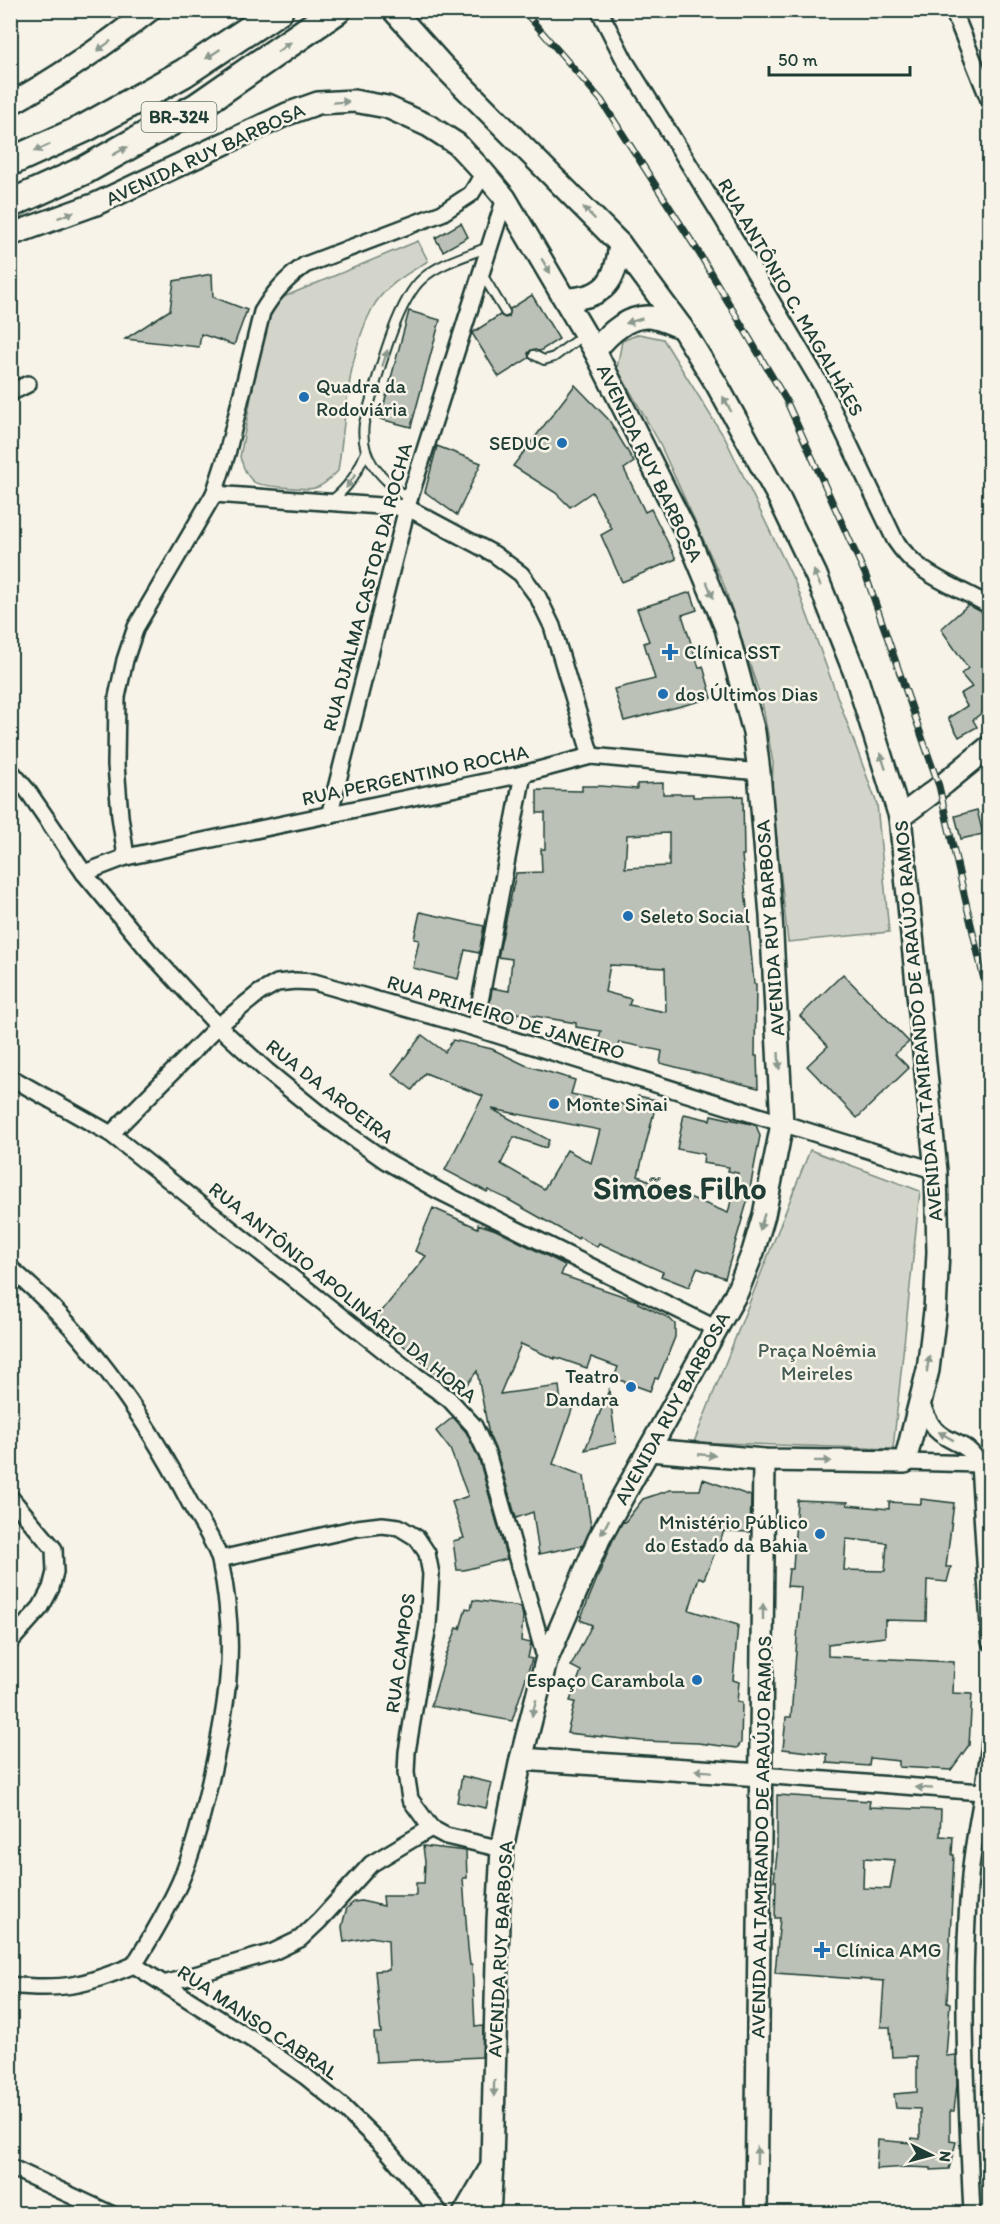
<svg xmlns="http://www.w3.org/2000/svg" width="1000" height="2224" font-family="Itim,sans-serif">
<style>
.green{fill:#d3d5ca;stroke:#79897f;stroke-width:1.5}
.building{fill:#bbc1b6;stroke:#1f3d34;stroke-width:1.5;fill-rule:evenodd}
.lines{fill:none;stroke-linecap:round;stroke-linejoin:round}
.lane-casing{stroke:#1f3d34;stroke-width:12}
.street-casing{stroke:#1f3d34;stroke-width:20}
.secondary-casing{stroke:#1f3d34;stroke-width:26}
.highway-casing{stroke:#1f3d34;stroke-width:32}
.lane{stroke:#f7f3e8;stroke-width:8}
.street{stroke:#f7f3e8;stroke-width:15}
.secondary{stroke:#f7f3e8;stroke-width:21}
.highway{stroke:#f7f3e8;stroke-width:27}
.rail-casing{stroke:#1f3d34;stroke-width:7}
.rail{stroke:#f7f3e8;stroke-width:4.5;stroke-dasharray:14;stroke-linecap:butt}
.oneway{fill:#8b988e}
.poi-dot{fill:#1f6fb2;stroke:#f7f3e8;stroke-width:2}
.labels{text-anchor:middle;stroke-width:5;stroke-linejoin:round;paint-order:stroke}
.shield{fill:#f7f3e8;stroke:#60746a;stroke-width:1.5}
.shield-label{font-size:18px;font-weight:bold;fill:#1f3d34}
.street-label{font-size:20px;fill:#1f3d34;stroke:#f7f3e8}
.poi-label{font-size:20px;fill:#1f3d34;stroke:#f7f3e8;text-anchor:start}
.park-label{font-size:20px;fill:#435b52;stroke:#f7f3e8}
.town-label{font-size:32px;font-weight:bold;fill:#1f3d34;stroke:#f7f3e8}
</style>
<rect width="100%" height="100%" fill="#f7f3e8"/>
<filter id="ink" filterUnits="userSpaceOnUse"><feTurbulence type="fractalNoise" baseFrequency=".0167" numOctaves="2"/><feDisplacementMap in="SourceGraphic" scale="12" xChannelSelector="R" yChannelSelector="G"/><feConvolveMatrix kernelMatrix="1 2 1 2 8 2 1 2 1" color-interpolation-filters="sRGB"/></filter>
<g filter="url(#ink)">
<!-- green -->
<g class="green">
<path d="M418,241l10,20c-20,12 -45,26 -56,48 -25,47 -26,109 -34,162 -6,6 -14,15 -23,17 -8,2 -56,-2 -61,-6 -8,-6 -11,-16 -14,-25l26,-140 7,-13 13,-8z"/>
<polygon points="639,334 663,339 726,440 797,587 877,804 889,932 788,942 772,795 773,763 762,702 724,585 658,440 617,368 622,341"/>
<polygon points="810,1150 920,1191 893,1449 694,1442"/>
</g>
<!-- building -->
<g class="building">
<polygon points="461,223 468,237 443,251 435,238"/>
<polygon points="212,274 213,297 247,310 234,345 201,334 199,347 125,339 170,310 174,281"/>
<polygon points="532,295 559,339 540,351 531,350 528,353 529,358 499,377 472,333 500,315 505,318 509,317 510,309"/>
<polygon points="409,311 440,320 411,427 380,419"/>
<polygon points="575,385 609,420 634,462 624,469 645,512 651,509 676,559 622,582 601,535 612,529 592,492 570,507 556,493 513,466"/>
<polygon points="437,446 481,463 457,515 425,492"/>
<polygon points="691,592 697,610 682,615 699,668 703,666 712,698 624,721 614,689 655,679 644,643 649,641 637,609"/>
<polygon points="968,605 990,616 990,706 973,720 977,727 959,737 948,718 967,706 960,694 972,687 961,674 968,668 941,629"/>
<path d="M663,783v11h30v3l50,-1 1,59h-2l12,129h2l-1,72h2l1,32 -98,-25 2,-12 -43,-9 -3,9 -19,-5 4,-15 -25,-4v-4l-59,-10 -1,5 -14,1 -11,-5 -2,-5 3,-21 17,3 3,-32 -14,-2 18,-84 26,-1 -1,-23h4v-36h-8v-23l45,1v-5h19l36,3v-5zM669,833v33l-44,2 2,-33zM610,965l55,3 1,44 -37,-7 2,-6 -26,-7z"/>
<polygon points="977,810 983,834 961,839 955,816"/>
<polygon points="420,912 484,926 479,953 465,950 458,979 413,968 419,940 414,939"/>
<polygon points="843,974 909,1042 895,1054 909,1068 857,1118 807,1066 828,1046 800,1016"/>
<path d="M422,1035l23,17 8,-12 39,9 33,16 50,15 -4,14 65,13 2,-11 19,4 -19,76 90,37 10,-40 -10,-2 1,-4 -26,-4 1,-9 -27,-5 7,-35 26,6 1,-5 45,10 4,11 -12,63 -23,79 -28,-10 -8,19 -28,-11 2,-4 -64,-29 -2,4 -18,-10 -1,2 -71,-40 -19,-9 -1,2 -42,-22 38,-74 -58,-23 -13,17 -20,-16zM492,1109l108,21 -9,33 -24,-13 -23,39 -43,-25 13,-27 32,11 3,-8z"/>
<polygon points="433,1208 478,1228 478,1224 496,1230 565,1265 561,1275 638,1301 638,1303 669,1318 675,1324 675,1337 658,1379 655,1378 650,1391 614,1378 618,1367 591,1357 587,1368 555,1357 555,1359 521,1344 500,1394 559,1386 561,1403 575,1401 553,1464 584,1476 591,1528 583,1545 539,1554 533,1512 516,1518 497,1453 489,1435 477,1371 459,1395 387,1331 373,1322 426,1256 415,1251"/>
<polygon points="609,1390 616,1443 585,1450"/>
<polygon points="453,1417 466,1432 479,1459 507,1559 464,1570 457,1570 453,1541 464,1538 452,1502 468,1496 450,1449 436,1431"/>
<polygon points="703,1479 751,1496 750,1532 724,1531 704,1579 699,1577 689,1610 738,1625 733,1680 739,1682 737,1702 742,1703 741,1743 737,1748 698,1743 642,1741 567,1733 575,1702 570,1701 581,1671 571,1666 592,1625 580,1620 612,1542 623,1521 625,1522 643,1499 670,1490 700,1490"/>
<path d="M921,1499l33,4 -8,64h5l-4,15 -20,-2 -1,41 -41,-1v17l-57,7v12l126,6 -1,31 19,1 -3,51 -18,25 -52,-3v-6l-29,-3 -1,8 -42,-3v-9l-44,-5 3,-32h5l10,-130 -14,-1 2,-17h4l4,-69 51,2 -1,3 42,4v-7l32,2zM846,1539l41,4 -2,28 -41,-1z"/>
<polygon points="473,1600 521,1607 523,1617 521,1641 531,1643 528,1658 532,1659 512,1721 431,1706 445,1658 457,1628 460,1629 466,1608 471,1609"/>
<polygon points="462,1776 492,1783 486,1808 457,1802"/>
<path d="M777,1795l93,6 -1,6 72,3 -1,26 13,1 -1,18h2l-7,147 3,1 -4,53 10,-1 1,29 -3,27h-4v30l6,1 -7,27 -18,1v-2l-22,-1 -33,2 2,-29 33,3 1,-5 8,1v-30l-24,-1 -2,-14 23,-2v-36l-25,1 -2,-30h-9l3,-46 -109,-8 5,-55h-5l1,-37h-2l3,-27zM864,1858l31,2 -5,29 -27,-1z"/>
<polygon points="423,1846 466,1851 467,1878 463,1878 468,1948 470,1965 472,1965 475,2027 483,2026 482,2057 376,2062 374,2033 381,2033 375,1971 389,1970 388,1940 371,1937 344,1942 342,1927 344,1918 347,1908 354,1902 361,1901 384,1906 383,1896 416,1896 416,1883 424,1883 425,1862"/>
</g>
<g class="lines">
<!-- lane casing -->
<g class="lane-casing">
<g id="lane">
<polyline points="482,274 505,312"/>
<polyline points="534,355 544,360 554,357 583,335"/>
<path d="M332,500c17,-13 25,-27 33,-46"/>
<path d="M409,500c-27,-23 -50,-39 -45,-77 11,-36 31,-120 58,-144 17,-16 45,-23 66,-32"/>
</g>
</g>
<!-- street casing -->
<g class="street-casing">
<g id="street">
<path d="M599,10l26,51 98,158 98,166 74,155c24,37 58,44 95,66"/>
<polyline points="953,10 990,102"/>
<polyline points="10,393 28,384"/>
<polyline points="214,494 408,508 494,554 521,574 538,597 552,626 591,756"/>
<polyline points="10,770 27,790 84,873 149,951 218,1026 267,1071 326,1119 386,1161 439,1191 717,1329"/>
<polyline points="329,816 409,500 505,198"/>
<path d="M126,857l-6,-41 -4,-51 1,-68 8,-37 11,-33 78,-133 13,-40 35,-142c12,-20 24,-33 43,-47l137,-52 29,-19 13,-21"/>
<polyline points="84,873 126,857 523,774 591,756 759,772"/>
<polyline points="475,1028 523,774"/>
<polyline points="10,1077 111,1134 411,1372 449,1399 474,1426 488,1456 546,1661"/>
<polyline points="111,1134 218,1026 259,993 277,983 295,981 314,982 475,1028 936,1171"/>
<path d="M10,1268c78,65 135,148 181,237 9,16 25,39 29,56 18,81 8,142 -10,221 -8,34 -16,67 -30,100 -13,29 -29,56 -46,83"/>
<path d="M920,1400c4,10 8,22 16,30 15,15 32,11 43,34l11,178"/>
<polyline points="905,1462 979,1464"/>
<polyline points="10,1497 54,1549 55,1572 51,1588 41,1607 10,1642"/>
<polyline points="220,1559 357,1528 382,1525 399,1527 417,1538 427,1553 431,1574 428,1625 407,1752 406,1773 410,1799 431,1828 446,1836 502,1849"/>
<polyline points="761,1775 982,1792"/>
<polyline points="134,1965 259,2044 305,2076 342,2106 387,2150 441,2214"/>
<polyline points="164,1984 273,1952 300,1939 319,1921 371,1864 431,1828"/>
<path d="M10,1985c53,6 76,0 124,-20"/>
<polyline points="10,2167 111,2214"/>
<path d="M972,2214c-5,-113 -12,-226 -2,-338 4,-45 16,-90 20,-135"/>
</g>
</g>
<!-- secondary casing -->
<g class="secondary-casing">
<g id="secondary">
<polyline points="393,10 443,66 620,244 682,328 717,385 778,496 816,575 856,676 900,817 936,1171 938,1252 935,1311 928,1370 905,1462 764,1460 650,1450"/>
<path d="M10,104c50,-27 95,-59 140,-94"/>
<polyline points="10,235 96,204 287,114 318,103 354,101 387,107 429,126 457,144 484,173 505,198 595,351 687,534 726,628 754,732 759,772 771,916 782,1124 764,1215 753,1252 737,1292 599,1539 546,1661 521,1759 502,1849 498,1921 492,2165 489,2214"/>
<path d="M566,299c39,-1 50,-18 54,-55"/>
<path d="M595,351c13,-17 36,-39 60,-33 9,2 18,6 27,10"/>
<polyline points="900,817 945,783 990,746"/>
<polyline points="521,1759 761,1775"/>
<polyline points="464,2214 489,2171"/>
<polyline points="756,2214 764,1460"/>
</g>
</g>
<!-- highway casing -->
<g class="highway-casing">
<g id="highway">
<polyline points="10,162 85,128 184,73 279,10"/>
<polyline points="10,204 85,170 197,107 337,10"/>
</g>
</g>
<!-- lane -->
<use href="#lane" class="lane"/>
<!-- street -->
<use href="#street" class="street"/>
<!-- secondary -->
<use href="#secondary" class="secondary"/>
<!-- highway -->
<use href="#highway" class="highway"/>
<!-- rail casing -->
<g class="rail-casing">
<polyline id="rail" points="523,10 601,100 699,253 786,400 866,576 939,786 990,1006"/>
</g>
<!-- rail -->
<use href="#rail" class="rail"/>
</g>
<!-- one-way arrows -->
<defs><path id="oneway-solid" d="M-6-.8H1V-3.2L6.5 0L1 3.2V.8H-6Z" transform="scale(1.5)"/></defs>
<g class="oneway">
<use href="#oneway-solid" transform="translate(104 46) rotate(143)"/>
<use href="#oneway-solid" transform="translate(284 47) rotate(-35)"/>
<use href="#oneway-solid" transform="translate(213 54) rotate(147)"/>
<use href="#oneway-solid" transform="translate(341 102) rotate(-4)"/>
<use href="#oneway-solid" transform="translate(42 148) rotate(156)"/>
<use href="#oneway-solid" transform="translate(120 151) rotate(-29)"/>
<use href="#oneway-solid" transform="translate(589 213) rotate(-135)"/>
<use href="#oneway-solid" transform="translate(66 215) rotate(-20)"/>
<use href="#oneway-solid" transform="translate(546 266) rotate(59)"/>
<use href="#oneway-solid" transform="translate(634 321) rotate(163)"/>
<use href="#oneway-solid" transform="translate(385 358) rotate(-72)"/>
<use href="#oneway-solid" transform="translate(727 404) rotate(-119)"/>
<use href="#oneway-solid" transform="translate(351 481) rotate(125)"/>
<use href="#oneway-solid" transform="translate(817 578) rotate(-113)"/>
<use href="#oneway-solid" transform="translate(710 590) rotate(68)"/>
<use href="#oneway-solid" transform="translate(883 761) rotate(-108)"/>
<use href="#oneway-solid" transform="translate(779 1061) rotate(87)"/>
<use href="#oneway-solid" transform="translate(762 1222) rotate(107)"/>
<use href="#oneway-solid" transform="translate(928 1364) rotate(-81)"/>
<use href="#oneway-solid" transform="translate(946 1436) rotate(-151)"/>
<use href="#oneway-solid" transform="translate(707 1455) rotate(5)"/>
<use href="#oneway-solid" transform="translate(823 1461) rotate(1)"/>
<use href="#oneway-solid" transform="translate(605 1527) rotate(118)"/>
<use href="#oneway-solid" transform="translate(763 1612) rotate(-90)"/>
<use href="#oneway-solid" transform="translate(534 1708) rotate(105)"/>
<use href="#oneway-solid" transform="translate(703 1771) rotate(-176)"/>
<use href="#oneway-solid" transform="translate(924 1788) rotate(-176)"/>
<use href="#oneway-solid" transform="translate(494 2088) rotate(91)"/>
<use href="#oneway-solid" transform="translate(757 2155) rotate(-89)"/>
</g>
</g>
<!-- markers -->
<g class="poi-dot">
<circle cx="304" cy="397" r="6"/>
<circle cx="562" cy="443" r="6"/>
<path d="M667 643h6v6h6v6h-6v6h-6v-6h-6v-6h6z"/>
<circle cx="663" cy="694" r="6"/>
<circle cx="628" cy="916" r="6"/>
<circle cx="554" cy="1104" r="6"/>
<circle cx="631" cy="1387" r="6"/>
<circle cx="820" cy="1534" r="6"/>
<circle cx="697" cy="1680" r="6"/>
<path d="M819 1941h6v6h6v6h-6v6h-6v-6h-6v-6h6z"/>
</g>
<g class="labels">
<!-- shield labels -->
<rect class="shield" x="141.5" y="102" width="75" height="30" rx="4.5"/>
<g class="shield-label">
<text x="179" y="123">BR-324</text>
</g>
<!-- street labels -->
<g class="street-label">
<text transform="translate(205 154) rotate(-25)" y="7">AVENIDA RUY BARBOSA</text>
<text transform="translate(791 297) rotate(60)" y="7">RUA ANTÔNIO C. MAGALHÃES</text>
<text transform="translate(650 463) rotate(64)" y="7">AVENIDA RUY BARBOSA</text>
<text transform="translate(367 587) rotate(-75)" y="7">RUA DJALMA CASTOR DA ROCHA</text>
<text transform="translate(415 775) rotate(-12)" y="7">RUA PERGENTINO ROCHA</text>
<text transform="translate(770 928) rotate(-94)" y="7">AVENIDA RUY BARBOSA</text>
<text transform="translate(506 1017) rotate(17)" y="7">RUA PRIMEIRO DE JANEIRO</text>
<text transform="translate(918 1021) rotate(-95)" y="7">AVENIDA ALTAMIRANDO DE ARAÚJO RAMOS</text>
<text transform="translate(330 1091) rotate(38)" y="7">RUA DA AROEIRA</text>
<text transform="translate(343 1292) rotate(39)" y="7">RUA ANTÔNIO APOLINÁRIO DA HORA</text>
<text transform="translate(672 1408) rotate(-61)" y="7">AVENIDA RUY BARBOSA</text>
<text transform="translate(400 1653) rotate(-82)" y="7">RUA CAMPOS</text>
<text transform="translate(761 1837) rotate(-89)" y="7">AVENIDA ALTAMIRANDO DE ARAÚJO RAMOS</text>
<text transform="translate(500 1949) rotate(-87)" y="7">AVENIDA RUY BARBOSA</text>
<text transform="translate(258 2022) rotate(34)" y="7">RUA MANSO CABRAL</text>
</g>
<!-- poi labels -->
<g class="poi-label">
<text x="316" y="393">Quadra da<tspan x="316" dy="23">Rodoviária</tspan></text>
<text x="550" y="450" text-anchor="end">SEDUC</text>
<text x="684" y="659">Clínica SST</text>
<text x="675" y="701">dos Últimos Dias</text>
<text x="640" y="923">Seleto Social</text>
<text x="566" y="1111">Monte Sinai</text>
<text x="619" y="1383" text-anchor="end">Teatro<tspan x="619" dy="23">Dandara</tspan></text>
<text x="808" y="1529" text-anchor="end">Mnistério Público<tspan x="808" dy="23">do Estado da Bahia</tspan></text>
<text x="685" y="1687" text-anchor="end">Espaço Carambola</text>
<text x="836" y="1957">Clínica AMG</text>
</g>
<!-- park labels -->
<g class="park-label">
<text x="817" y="1357">Praça Noêmia<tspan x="817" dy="23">Meireles</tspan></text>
</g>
<!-- town labels -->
<g class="town-label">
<text x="680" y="1199">Simões Filho</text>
</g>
</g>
<!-- margin -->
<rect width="1000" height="2224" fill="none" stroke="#f7f3e8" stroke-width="36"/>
<rect x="18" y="18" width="964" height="2188" fill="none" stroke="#1f3d34" stroke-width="2" filter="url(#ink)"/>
<!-- north arrow -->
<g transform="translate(931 2155) rotate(96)" stroke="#f7f3e8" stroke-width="4.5" paint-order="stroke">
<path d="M0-4.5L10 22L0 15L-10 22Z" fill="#1f3d34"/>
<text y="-9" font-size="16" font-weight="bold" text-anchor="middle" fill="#1f3d34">N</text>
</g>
<!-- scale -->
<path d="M769 66v9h141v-9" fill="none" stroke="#1f3d34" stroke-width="3"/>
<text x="778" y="66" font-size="18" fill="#1f3d34" stroke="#f7f3e8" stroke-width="4.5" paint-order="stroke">50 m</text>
</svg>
